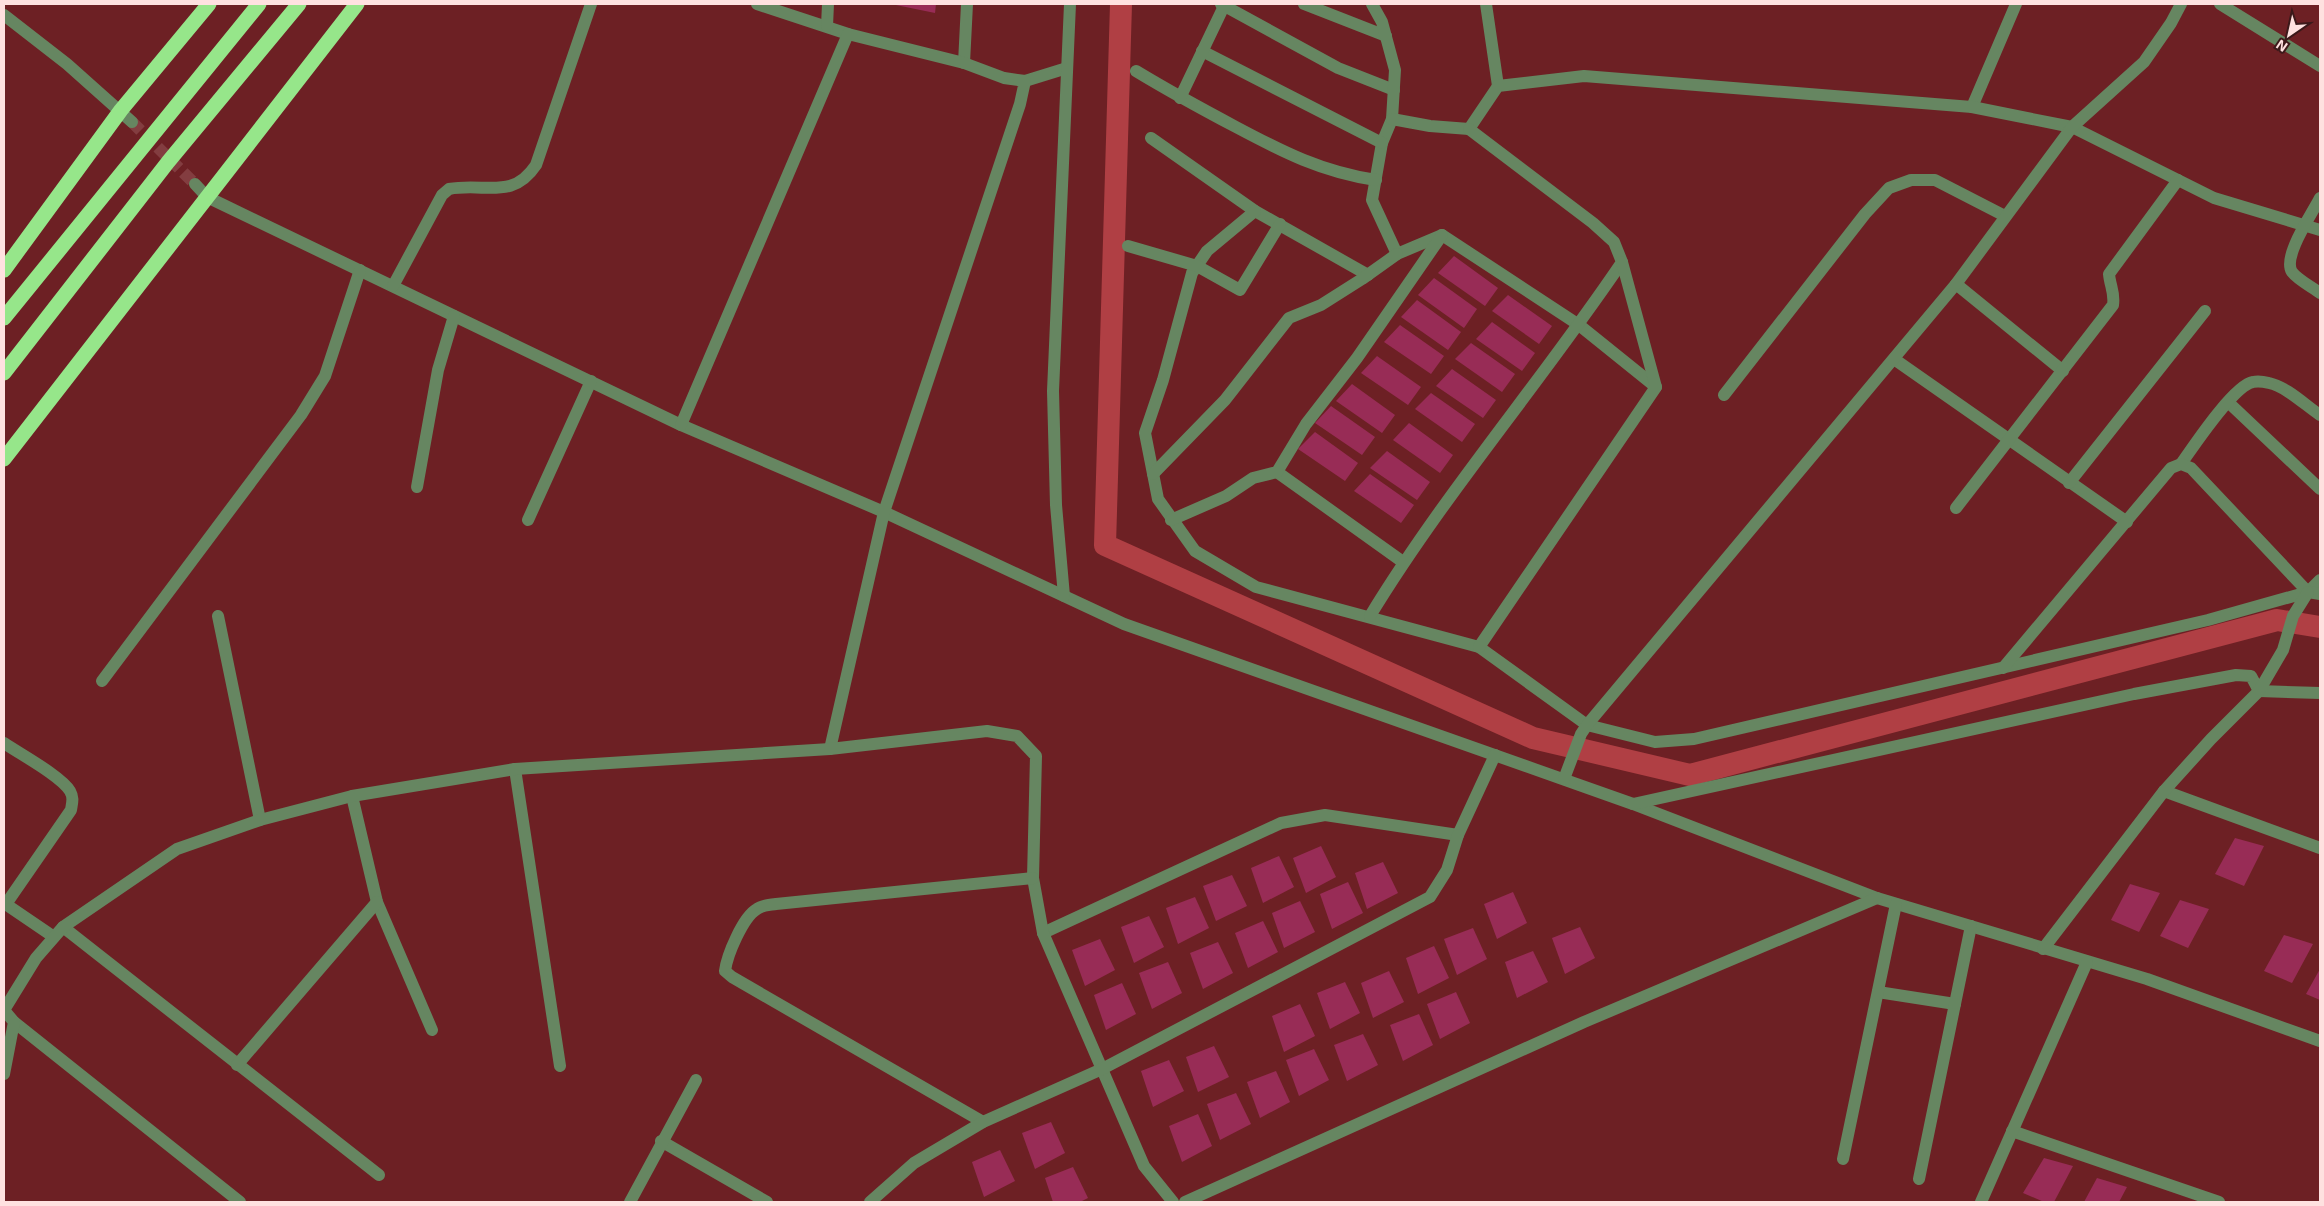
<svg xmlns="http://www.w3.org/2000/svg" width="2324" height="1206" font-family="'Exo 2',sans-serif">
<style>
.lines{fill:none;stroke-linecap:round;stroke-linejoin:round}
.canal{stroke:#b03f44;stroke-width:22}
.building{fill:#982c56}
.minor-tunnel{stroke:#833d40;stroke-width:12;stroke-dasharray:12 6;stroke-linecap:butt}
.minor{stroke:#668661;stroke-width:12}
.highway{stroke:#96e68a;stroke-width:15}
</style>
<rect width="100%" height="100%" fill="#6d2024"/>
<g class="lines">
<!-- canal -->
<polyline class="canal" points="1121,4 1105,545 1533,738 1690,775 2277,620 2320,627"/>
</g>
<!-- building -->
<g class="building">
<polygon points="891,4 936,4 935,13"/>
<polygon points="1454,256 1498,288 1485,306 1438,273"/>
<polygon points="1434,278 1477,309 1464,328 1418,295"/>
<polygon points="1508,295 1552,326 1539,344 1492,311"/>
<polygon points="1417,300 1461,332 1448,350 1401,317"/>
<polygon points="1492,322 1535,353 1522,371 1476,339"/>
<polygon points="1400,325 1444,356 1431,374 1384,342"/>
<polygon points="1471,343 1515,374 1502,392 1455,359"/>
<polygon points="1377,356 1421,387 1408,405 1361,373"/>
<polygon points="1452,369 1496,400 1483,418 1436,386"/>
<polygon points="1352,384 1395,415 1382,433 1336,401"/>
<polygon points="1431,393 1475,424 1462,442 1415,409"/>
<polygon points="1331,406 1375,437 1362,455 1315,423"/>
<polygon points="1409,423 1453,455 1440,473 1393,440"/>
<polygon points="1315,432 1358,463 1345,481 1298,449"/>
<polygon points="1387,451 1430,482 1417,500 1370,468"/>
<polygon points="1370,474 1414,505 1401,523 1354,491"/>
<polygon points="2235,838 2264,846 2244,886 2215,874"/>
<polygon points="1321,846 1336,877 1306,893 1293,858"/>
<polygon points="1279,856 1294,887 1263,903 1251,868"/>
<polygon points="1383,862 1398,893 1367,909 1355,873"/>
<polygon points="1232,875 1247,906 1216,921 1203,886"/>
<polygon points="1348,882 1363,913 1332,929 1320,894"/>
<polygon points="2130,884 2160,893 2139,932 2111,920"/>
<polygon points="1513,892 1527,923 1497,939 1484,904"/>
<polygon points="1195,897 1209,928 1178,944 1166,908"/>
<polygon points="2180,900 2209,909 2188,948 2160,936"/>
<polygon points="1300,901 1315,932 1284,948 1272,913"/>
<polygon points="1149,916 1164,947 1134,963 1121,927"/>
<polygon points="1263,921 1278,952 1248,968 1235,933"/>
<polygon points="1580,927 1595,958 1565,974 1552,938"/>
<polygon points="1473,928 1487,959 1457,975 1444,939"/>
<polygon points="2284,935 2313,944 2292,983 2264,971"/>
<polygon points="1100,939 1115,970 1085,986 1072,950"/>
<polygon points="1218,942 1233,973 1203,989 1190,953"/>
<polygon points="1434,946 1449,978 1418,994 1406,958"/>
<polygon points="1533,951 1548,982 1517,998 1505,962"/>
<polygon points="1168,962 1182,993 1152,1009 1139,973"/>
<polygon points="2320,969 2320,1000 2306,994"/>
<polygon points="1389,971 1404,1002 1373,1018 1361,983"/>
<polygon points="1345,982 1360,1013 1330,1029 1317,993"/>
<polygon points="1122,983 1136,1014 1106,1030 1094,995"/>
<polygon points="1456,992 1470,1023 1440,1039 1427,1004"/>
<polygon points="1300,1004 1315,1036 1284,1052 1272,1016"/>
<polygon points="1419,1014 1433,1045 1403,1061 1390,1025"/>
<polygon points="1363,1034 1378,1065 1347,1081 1334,1045"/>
<polygon points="1214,1046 1229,1077 1198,1092 1186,1057"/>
<polygon points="1314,1049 1329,1080 1299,1096 1286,1060"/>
<polygon points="1169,1060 1184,1091 1153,1107 1141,1071"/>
<polygon points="1276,1071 1290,1102 1260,1118 1247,1082"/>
<polygon points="1236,1093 1251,1124 1220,1140 1207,1104"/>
<polygon points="1198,1114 1212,1146 1182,1162 1169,1126"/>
<polygon points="1051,1122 1065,1153 1035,1169 1022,1133"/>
<polygon points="1000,1150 1015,1181 984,1197 972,1162"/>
<polygon points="2044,1158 2073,1166 2054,1202 2044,1202 2023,1193"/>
<polygon points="1073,1167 1088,1198 1080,1202 1053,1202 1045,1178"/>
<polygon points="2097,1178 2127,1187 2119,1202 2084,1202"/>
</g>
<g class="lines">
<!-- minor-tunnel -->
<polyline class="minor-tunnel" points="132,122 195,184"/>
<!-- minor -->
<g class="minor">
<polyline points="757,4 848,34"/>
<polyline points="1221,4 1338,68 1394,90"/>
<polyline points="1304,4 1386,36"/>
<polyline points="1372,4 1382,22 1395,70 1392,119 1382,143 1372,200 1397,254 1442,235 1579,325 1656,387"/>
<polyline points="1486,4 1498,86"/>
<polyline points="2220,4 2320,66"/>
<polyline points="4,15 67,64 132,122"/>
<polyline points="827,26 828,4"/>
<polyline points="1202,51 1382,143"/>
<polyline points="964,63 967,4"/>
<path d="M1136,71c33,20 66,38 100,56 47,25 86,45 140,53"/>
<polyline points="1025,81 1067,68"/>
<polyline points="1180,98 1225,4"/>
<polyline points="1972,107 2016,4"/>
<polyline points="1392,119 1430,126 1469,129 1498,86 1584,76 1972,107 2072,127 2214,198 2320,230"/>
<polyline points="1151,138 1255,211 1368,275"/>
<polyline points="195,184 207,197 681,425 884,512 1124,624 1633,804 1877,898 2147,979 2320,1041"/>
<path d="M2320,198c-8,16 -38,59 -28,74 6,8 20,15 28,21"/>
<polyline points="1255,211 1207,251 1192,273 1163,380 1145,433 1158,499 1195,551 1256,587 1479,647 1587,725 1655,742 1694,739 2208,620 2308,592 2320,580"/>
<polyline points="1128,246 1197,266 1240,290 1280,224"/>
<polyline points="1956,284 2063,371"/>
<path d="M393,286l49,-91 7,-6c36,-7 63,12 87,-24l55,-161"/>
<polyline points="1894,359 2127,522"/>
<polyline points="1724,395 1865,214 1889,188 1911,180 1935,180 2005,216"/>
<polyline points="2228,402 2320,489"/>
<polyline points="681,425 848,34 964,63 1004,78 1025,81 1020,104 884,512 830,749"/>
<path d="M2181,464c12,-17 53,-79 72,-82 4,-1 12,0 16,1 18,4 36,22 51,32"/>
<polyline points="1277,472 1403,562"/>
<polyline points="1153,474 1225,400 1289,318 1321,305 1362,279 1397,254"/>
<polyline points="2069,483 2205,311"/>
<polyline points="417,487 438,370 454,316"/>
<path d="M1956,508l157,-203c2,-12 -3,-19 -4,-31l69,-94"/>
<polyline points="528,520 591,381"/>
<polyline points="1171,520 1226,496 1253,478 1277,472 1306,424 1357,358 1442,235"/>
<polyline points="1064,596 1056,505 1053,391 1070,4"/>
<polyline points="218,616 260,820"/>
<path d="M1370,616c75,-123 171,-234 252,-354l-8,-20 -21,-19 -124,-94"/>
<polyline points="1479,647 1656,387 1622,262"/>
<polyline points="2003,668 2171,468 2181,464 2191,468 2308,592 2320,594"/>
<polyline points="102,681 301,415 325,376 360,270"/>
<path d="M4,743c16,11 57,33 66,48 4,7 2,12 1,19l-65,94"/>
<polyline points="515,769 560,1066"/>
<polyline points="1564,779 1581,734 1587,725 1956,284 2072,127 2144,62 2171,23 2181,4"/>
<polyline points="2164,791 2320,848"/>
<polyline points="352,796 377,902 432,1030"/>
<polyline points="1633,804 2134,694 2236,675 2251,676 2259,691 2320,693"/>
<polyline points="4,903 54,937"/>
<polyline points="63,927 379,1175"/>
<polyline points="1043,933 1281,823 1325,815 1458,835 1495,755"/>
<polyline points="2043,949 2164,791 2211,739 2259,691 2283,650 2293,616 2308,592"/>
<polyline points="1878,992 1955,1004"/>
<polyline points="14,1022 240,1202"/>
<polyline points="237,1065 377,902"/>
<polyline points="4,1074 14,1022 4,1010 36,958 63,927 177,849 260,820 352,796 515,769 830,749 987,731 1017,736 1036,756 1033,878 1043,933 1144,1166 1173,1202"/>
<path d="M983,1122l-251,-145 -7,-6c2,-16 18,-54 32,-62 5,-4 13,-4 19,-5l257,-26"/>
<polyline points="2012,1131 2219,1202"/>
<polyline points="661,1141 767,1202"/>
<polyline points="1843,1159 1896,904"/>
<polyline points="1919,1179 1971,926"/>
<polyline points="630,1202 696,1080"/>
<polyline points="870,1202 914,1163 983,1122 1102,1069 1430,897 1447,870 1458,835"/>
<polyline points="1185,1202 1584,1022 1877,898"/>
<polyline points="1981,1202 2087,962"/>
</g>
<!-- highway -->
<g class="highway">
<polyline points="4,270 121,110 209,4"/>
<polyline points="4,318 259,4"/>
<polyline points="4,373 168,162 299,4"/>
<polyline points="4,459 357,4"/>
</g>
</g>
<!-- border -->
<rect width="2324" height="1206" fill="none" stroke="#ffe1e0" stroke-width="10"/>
<!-- north arrow -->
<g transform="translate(2289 35) rotate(214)" stroke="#3c191a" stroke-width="4" paint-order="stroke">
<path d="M0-4L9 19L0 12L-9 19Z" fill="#ffe1e0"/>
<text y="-8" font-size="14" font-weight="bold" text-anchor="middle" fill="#ffe1e0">N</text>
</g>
</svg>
